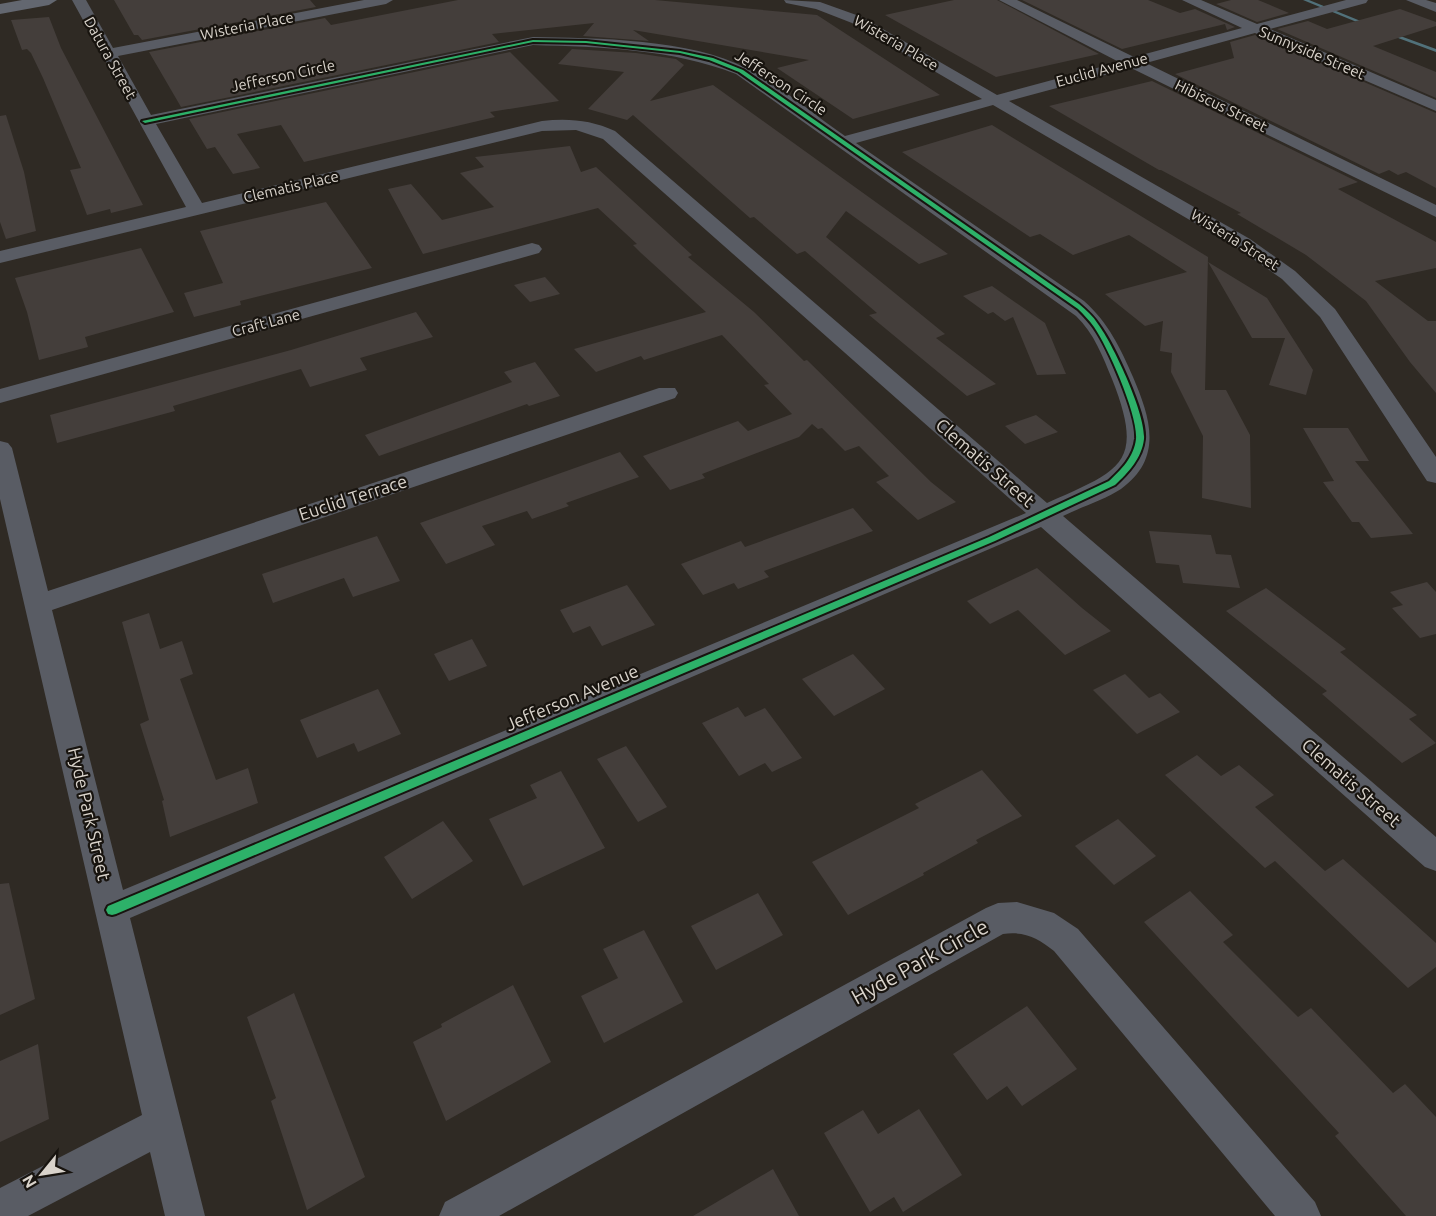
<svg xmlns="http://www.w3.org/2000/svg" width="1436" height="1216" font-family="Ubuntu,sans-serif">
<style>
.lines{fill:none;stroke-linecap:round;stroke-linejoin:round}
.stream{fill:#51717a;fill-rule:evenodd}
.building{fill:#443e3b}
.minor{fill:#595c64;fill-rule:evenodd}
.secondary{fill:#636770;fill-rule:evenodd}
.cycleway-casing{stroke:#18140f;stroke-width:4}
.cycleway{fill:#2db169;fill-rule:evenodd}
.labels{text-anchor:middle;stroke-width:4.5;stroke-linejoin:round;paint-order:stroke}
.far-street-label{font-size:15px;fill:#d9d3cb;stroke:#18140f}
.street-label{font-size:18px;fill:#d9d3cb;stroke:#18140f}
.near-street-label{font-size:21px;fill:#d9d3cb;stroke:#18140f}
</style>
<rect width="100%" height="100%" fill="#2f2a24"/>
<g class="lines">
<!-- stream -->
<g class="stream">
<polygon points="1303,0 1309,0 1368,24 1364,25"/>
<polygon points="1392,33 1436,49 1436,52 1390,35 1390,34"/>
</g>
</g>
<!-- building -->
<g class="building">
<polygon points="114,0 310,0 316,7 142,40 138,35 134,35"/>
<polygon points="458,0 655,0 817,15 940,95 853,119 777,68 809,60 633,30 649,41 583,36 594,23 492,34 499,42 181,107 149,52 325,18 331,25"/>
<polygon points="954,0 997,0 1099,54 996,77 885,15"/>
<polygon points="1022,0 1148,0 1180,13 1195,9 1235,27 1227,30 1225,24 1122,49"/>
<polygon points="1231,0 1258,0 1289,13 1257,22 1216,4"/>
<polygon points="1400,9 1436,22 1436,26 1373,46 1436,72 1436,98 1277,29 1308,21 1327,29"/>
<polygon points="49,17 61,48 143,205 111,213 110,209 87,215 70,170 81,168 43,78 31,53 27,49 22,50 11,20"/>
<polygon points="1255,35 1436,113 1436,188 1406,172 1398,175 1389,170 1379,174 1175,74 1234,58 1230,42"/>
<polygon points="572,49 636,53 676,59 684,65 650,101 713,85 948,254 919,264 846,211 826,237 945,334 936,338 996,384 967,396 869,315 877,313 805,251 797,254 754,217 750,218 633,115 627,120 588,109 624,72 558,64"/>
<polygon points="510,52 559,101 490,112 495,117 304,162 281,125 237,134 260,168 233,174 215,147 207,149 189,119"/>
<polygon points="1152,81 1358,182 1338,189 1436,242 1436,268 1375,281 1428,321 1436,321 1436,393 1410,362 1366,301 1306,255 1237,214 1241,213 1161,170 1159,170 1049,106"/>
<polygon points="6,115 24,172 36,231 6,239 0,222 0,116"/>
<polygon points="992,125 1208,257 1205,390 1226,390 1250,435 1251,508 1202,498 1203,436 1171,372 1172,353 1160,351 1163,321 1145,326 1105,294 1187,272 1129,235 1073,255 1040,234 1030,237 902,152"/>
<polygon points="570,146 581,172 596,167 692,255 688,257 754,312 804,361 807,360 931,482 956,502 918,520 876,482 889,476 859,446 845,451 822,428 818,429 812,424 799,437 702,474 705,478 670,490 643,456 738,421 748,431 792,414 764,385 769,384 722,335 644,360 641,356 596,372 574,349 706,312 641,253 633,245 637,244 598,208 423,254 388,189 411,184 442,220 494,207 460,173 484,167 475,157"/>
<polygon points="326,202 372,268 240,301 241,305 194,317 184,293 223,283 200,231"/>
<polygon points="141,248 174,312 85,337 88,347 39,360 27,312 15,278"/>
<polygon points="1208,262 1267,298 1313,370 1306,395 1269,385 1285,338 1252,338"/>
<polygon points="545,277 560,294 530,302 514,285"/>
<polygon points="992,286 1045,323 1066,374 1037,375 1013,317 1005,321 993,312 988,314 963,296"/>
<polygon points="416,312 433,337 360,358 367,370 310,387 301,369 173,406 175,411 57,443 50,415 291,350"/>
<polygon points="535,362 560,396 529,406 527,404 379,456 365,435 512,382 504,372"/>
<polygon points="1036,415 1058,432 1025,444 1005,426"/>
<polygon points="1303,428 1348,428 1369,461 1355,461 1413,534 1371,538 1359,522 1352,522 1323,482 1334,481"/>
<polygon points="620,452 639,477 566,503 569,506 532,519 527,511 482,526 495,545 446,564 420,523"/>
<polygon points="853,508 873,531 764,571 769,577 738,589 734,583 703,595 681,564 741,541 745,547"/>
<polygon points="1149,531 1211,535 1216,554 1231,555 1240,588 1183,583 1179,565 1156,563"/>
<polygon points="377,536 400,581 353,597 344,578 273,603 262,574"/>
<polygon points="1037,568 1082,608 1111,631 1065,655 1018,610 990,624 967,601"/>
<polygon points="1427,582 1436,592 1436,634 1420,638 1392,608 1403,605 1390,592"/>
<polygon points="627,585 655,625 602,646 590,626 573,633 560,610"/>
<polygon points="1266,588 1346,649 1340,652 1417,715 1409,719 1436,743 1402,763 1322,694 1327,691 1226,611"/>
<polygon points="149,613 160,649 182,641 193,674 180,679 216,780 248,768 258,803 170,837 162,801 164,800 140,724 149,720 122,622"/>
<polygon points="472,639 487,666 449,681 434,654"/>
<polygon points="853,654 885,689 834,716 802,679"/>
<polygon points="1125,674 1149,698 1160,693 1180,712 1137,734 1093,690"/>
<polygon points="378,689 401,734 358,752 354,743 317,758 300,720"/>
<polygon points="738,707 745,717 765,708 802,758 772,772 765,763 739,776 702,723"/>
<polygon points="626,746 667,807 638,822 597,759"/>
<polygon points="1197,755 1221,776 1239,765 1274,795 1255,807 1325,871 1343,859 1436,943 1436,967 1408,988 1275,861 1265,868 1165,775"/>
<polygon points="982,770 1022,816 976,840 978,843 923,873 924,875 848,915 812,862 919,808 915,804"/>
<polygon points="561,771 605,848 523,886 489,819 537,798 530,785"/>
<polygon points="1118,819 1156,856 1114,885 1075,846"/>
<polygon points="443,821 473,861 412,899 384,857"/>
<polygon points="9,883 35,999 0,1015 0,884"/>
<polygon points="1190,891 1233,935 1223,942 1298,1017 1311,1008 1393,1093 1405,1084 1436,1117 1436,1216 1406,1216 1335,1136 1339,1133 1144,922"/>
<polygon points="758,893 783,935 716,970 691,926"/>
<polygon points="644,930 683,1002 604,1043 581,996 618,978 603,949"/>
<polygon points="513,985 551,1062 446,1121 413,1042 442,1027 441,1024"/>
<polygon points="294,993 365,1177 307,1210 271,1101 276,1098 247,1017"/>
<polygon points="1027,1006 1077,1069 1022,1106 1007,1086 987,1100 953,1054"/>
<polygon points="38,1044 49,1119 0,1142 0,1061"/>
<polygon points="919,1109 962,1175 903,1212 894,1197 870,1212 824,1133 863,1110 878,1134"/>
<polygon points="773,1169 799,1216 693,1216"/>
</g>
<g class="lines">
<!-- minor -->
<g class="minor">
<path d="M72,0h14l27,48 251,-48h29l-7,4 -268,52 33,59 382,-78c62,1 159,2 213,31 35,18 67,46 99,68l137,-37 -130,-76 -36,-14 -30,-6 -2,-3 36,2 42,15 135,78 122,-33 -120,-62h18l117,57 108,-29 -60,-28h19l56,24 89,-24h22l-2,3 -96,26 166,71v11l-181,-78 -109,30 290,142v12l-305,-149 -122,33 241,138 45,32 40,38 101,148v26l-9,-2 -107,-164 -38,-38 -46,-32 -243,-142 -137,38 228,158c24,21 37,48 49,76 17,40 31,81 -12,112 -17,11 -40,18 -58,27l373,321v34l-11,-4 -384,-340 -911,391 75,298h-40l-15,-64 -122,64h-28v-28l142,-73 -142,-616v-58l8,2 4,5 36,143 611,-203h16l3,5 -3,5 -623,212 71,280 903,-377 -423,-374 -27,-9 -34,1 -542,132v-12l186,-44zM533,45c68,2 139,4 203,29l340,242c18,17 27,41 36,63 34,86 8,91 -65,124l-432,-372c-24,-11 -47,-13 -73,-10l-340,82 -46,-79z"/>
<polygon points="1406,0 1426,0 1436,3 1436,12"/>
<polygon points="532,243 539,245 542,249 539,253 0,403 0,389"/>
<path d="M1017,902l37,11 24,16 237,273 6,14h-46l-221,-265c-16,-13 -30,-20 -51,-17l-504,282h-60l6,-14 541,-294 12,-5z"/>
</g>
<!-- secondary -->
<polygon class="secondary" points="22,0 57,0 49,5 0,14 0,4"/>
<!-- cycleway casing -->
<g class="cycleway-casing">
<path id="cycleway" d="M533,40l53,1 94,10 33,7 30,12 336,234c7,6 14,12 19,20 15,20 48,90 46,115 -2,19 -16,34 -29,46l-120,56 -879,373 -4,1 -4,-1 -2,-4 2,-4 881,-369 120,-56c12,-11 25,-24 27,-42 2,-24 -28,-92 -42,-112 -5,-7 -10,-12 -16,-18l-339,-237 -30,-12 -29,-7 -94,-10 -53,-1 -388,81 -3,-2z"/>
</g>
<!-- cycleway -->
<use href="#cycleway" class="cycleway"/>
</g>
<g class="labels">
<!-- far-street labels -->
<g class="far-street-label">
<text transform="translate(247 26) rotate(-11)" y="5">Wisteria Place</text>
<text transform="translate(896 43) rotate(30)" y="5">Wisteria Place</text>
<text transform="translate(1312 53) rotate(23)" y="5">Sunnyside Street</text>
<text transform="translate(110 58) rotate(61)" y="5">Datura Street</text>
<text transform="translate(1102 70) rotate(-15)" y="5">Euclid Avenue</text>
<text transform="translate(283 76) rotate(-12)" y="5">Jefferson Circle</text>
<text transform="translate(781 83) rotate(33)" y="5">Jefferson Circle</text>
<text transform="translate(1221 106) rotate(26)" y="5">Hibiscus Street</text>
<text transform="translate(291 187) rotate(-13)" y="5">Clematis Place</text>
<text transform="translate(1235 240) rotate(32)" y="5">Wisteria Street</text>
<text transform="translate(266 323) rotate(-15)" y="5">Craft Lane</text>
</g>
<!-- street labels -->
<g class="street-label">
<text transform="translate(985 463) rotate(41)" y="6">Clematis Street</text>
<text transform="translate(353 498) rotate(-18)" y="6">Euclid Terrace</text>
<text transform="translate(572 698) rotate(-23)" y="6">Jefferson Avenue</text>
<text transform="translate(1351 783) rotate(41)" y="6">Clematis Street</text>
<text transform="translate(89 814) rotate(77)" y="6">Hyde Park Street</text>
</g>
<!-- near-street labels -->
<g class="near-street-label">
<text transform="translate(920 962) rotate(-29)" y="7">Hyde Park Circle</text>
</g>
</g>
<!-- north arrow -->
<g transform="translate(42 1174) rotate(240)" stroke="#18140f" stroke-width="4.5" paint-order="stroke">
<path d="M0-4.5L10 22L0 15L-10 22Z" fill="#d9d3cb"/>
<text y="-9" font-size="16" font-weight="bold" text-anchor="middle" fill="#d9d3cb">N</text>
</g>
</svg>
